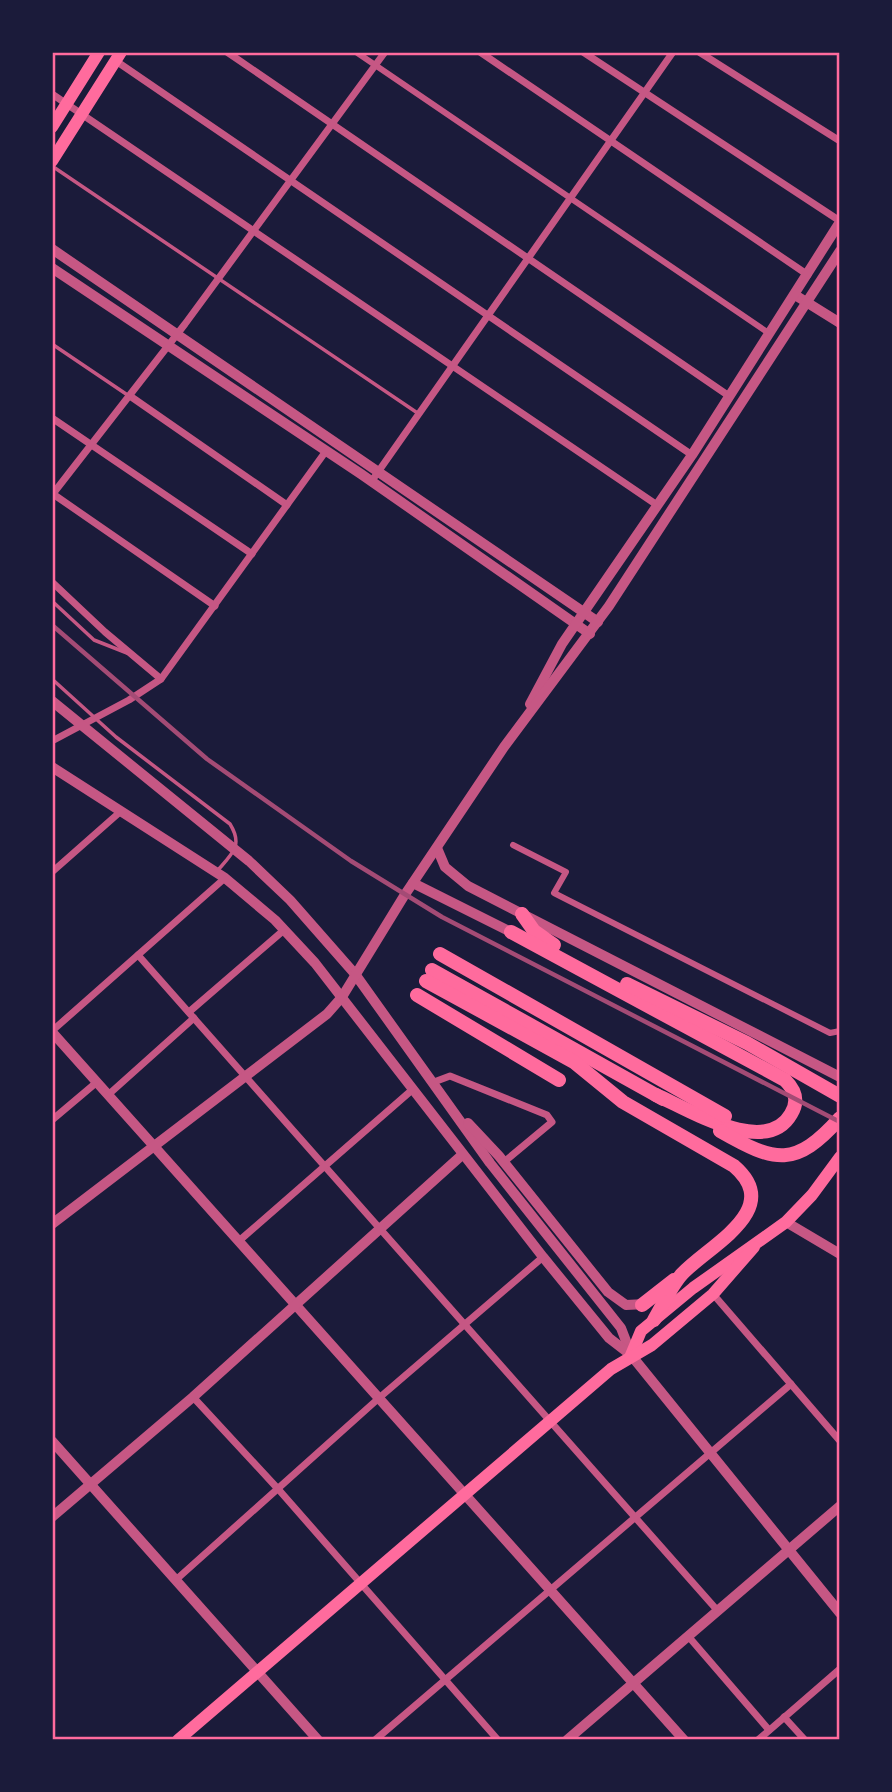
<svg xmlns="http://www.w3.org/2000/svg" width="892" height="1792" font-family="Mulish,sans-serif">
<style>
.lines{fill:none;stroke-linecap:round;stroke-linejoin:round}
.service{stroke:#c65784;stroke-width:3.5}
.pedestrian{stroke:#c65784;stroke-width:6}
.minor{stroke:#c65784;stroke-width:7}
.tertiary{stroke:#c65784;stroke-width:10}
.primary{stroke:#ff6b9d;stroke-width:12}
.motorway{stroke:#ff6b9d;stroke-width:14}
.rail{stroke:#a44b75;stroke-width:4.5}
.neatline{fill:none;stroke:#ff6b9d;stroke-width:2.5}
</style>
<rect width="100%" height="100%" fill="#1b1b3a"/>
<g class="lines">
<!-- service -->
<g class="service">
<polyline points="52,166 419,414"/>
<polyline points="52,344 129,396"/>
<polyline points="52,601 94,640 127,653"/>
<path d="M52,679l64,58 114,87c13,21 3,29 -12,46"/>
</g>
<!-- pedestrian -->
<g class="pedestrian">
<polyline points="356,52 770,334"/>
<polyline points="513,845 566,872 554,893 830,1033 840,1031"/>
</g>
<!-- minor -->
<g class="minor">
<polyline points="227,52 729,396"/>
<polyline points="480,52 808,275"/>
<polyline points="583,52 840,221"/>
<polyline points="699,52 840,141"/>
<polyline points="116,61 692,455"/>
<polyline points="52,94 657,505"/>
<polyline points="130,396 287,505"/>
<polyline points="52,418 252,554"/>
<polyline points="371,482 673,52"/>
<polyline points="53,494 215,606"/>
<polyline points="52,495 185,324 385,52"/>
<polyline points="52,582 105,632 161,679"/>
<polyline points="52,741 129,700 161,679 326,451"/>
<polyline points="52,872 120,812"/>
<polyline points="138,955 717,1610"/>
<polyline points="189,1012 284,930"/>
<polyline points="52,1031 225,878"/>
<polyline points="434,1082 450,1076 547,1115 552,1122 504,1162"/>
<polyline points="108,1095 194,1018"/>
<polyline points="52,1120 97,1082"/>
<polyline points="240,1240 412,1090"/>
<polyline points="713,1294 840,1441"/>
<polyline points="193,1397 279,1490 498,1740"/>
<polyline points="178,1578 379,1398 543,1257"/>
<polyline points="688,1636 769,1730"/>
<polyline points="784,1717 805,1740"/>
<polyline points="375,1740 791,1384"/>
<polyline points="758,1740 840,1669"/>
</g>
<!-- tertiary -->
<g class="tertiary">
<polyline points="52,249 598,622"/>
<polyline points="52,268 361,474 590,634"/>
<polyline points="795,295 840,323"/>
<polyline points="52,701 249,861 290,900 355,974 490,1163 621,1328 631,1354"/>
<polyline points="530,704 562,644 692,455 840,222"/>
<polyline points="52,767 225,878 275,920 315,963 543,1257 609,1338 631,1355 840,1613"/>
<polyline points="437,848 445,867 468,886 840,1077"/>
<polyline points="413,883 511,932"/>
<polyline points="52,1032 684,1740"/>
<polyline points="468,1123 499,1156 608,1292 626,1305 646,1304"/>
<polyline points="786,1222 840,1254"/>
<polyline points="52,1224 327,1014 342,997 404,896 504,747 609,606 840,251"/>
<polyline points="52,1441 318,1740"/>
<polyline points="52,1517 193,1397 462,1155"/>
<polyline points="567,1740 840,1506"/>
</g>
<!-- primary -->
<g class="primary">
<polyline points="52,127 99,52"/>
<polyline points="52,161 121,52"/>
<polyline points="631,1355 641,1331 693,1288 786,1222 812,1195 840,1157"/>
<polyline points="178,1740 611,1369 652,1345 713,1294 754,1247"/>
</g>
<!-- motorway -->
<g class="motorway">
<polyline points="522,914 534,931 554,945"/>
<path d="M511,932l274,148c10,10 14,21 6,34 -25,44 -103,-5 -135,-19"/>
<polyline points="440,954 725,1116"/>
<polyline points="432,970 663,1099"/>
<path d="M426,981l148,81 49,40 111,64c51,44 -25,79 -52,108 -11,12 -19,31 -28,46"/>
<polyline points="627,984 747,1043 840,1096"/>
<polyline points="417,995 559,1080"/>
<path d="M720,1131c56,32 75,37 120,-13"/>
<polyline points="642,1305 674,1280"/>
</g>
<!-- rail -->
<polyline class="rail" points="52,625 207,759 351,861 442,917 840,1122"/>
</g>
<!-- border -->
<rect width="892" height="1792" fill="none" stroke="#1b1b3a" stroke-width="108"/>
<rect x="54" y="54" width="784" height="1684" class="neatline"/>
</svg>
